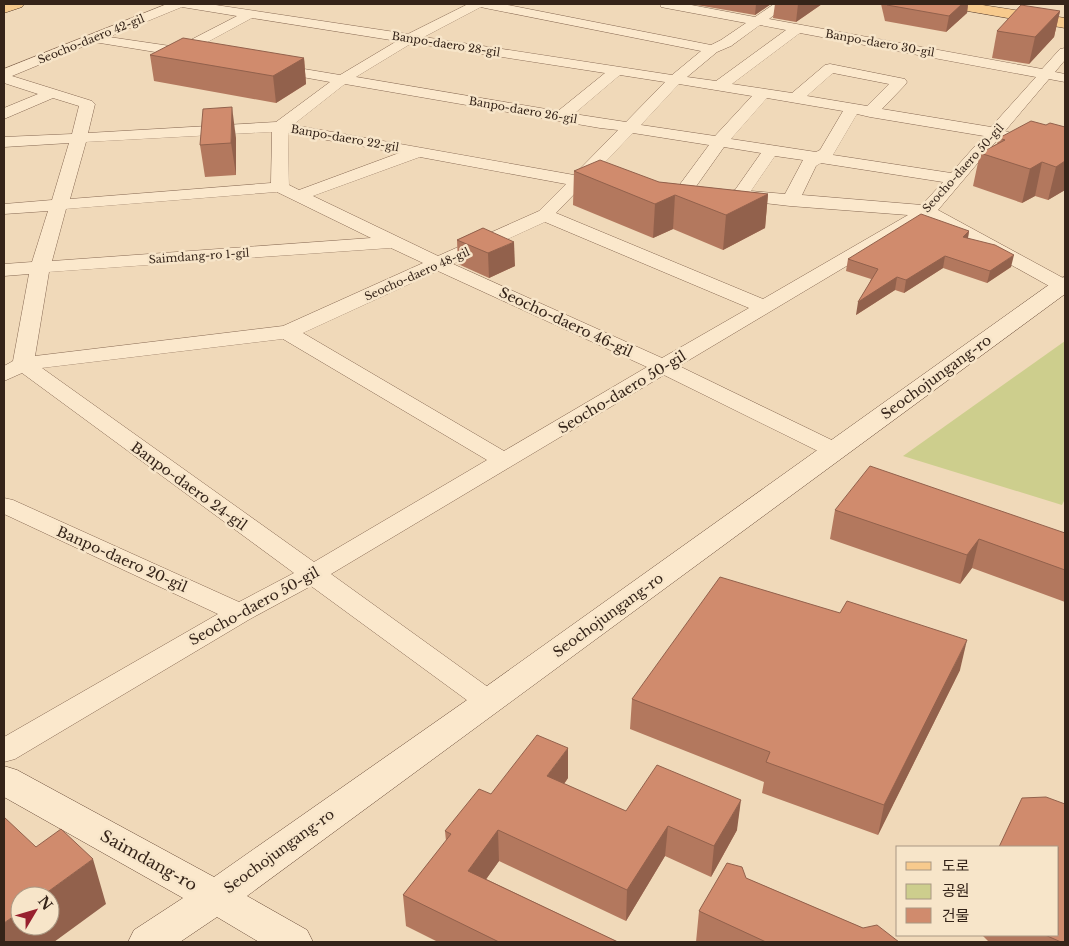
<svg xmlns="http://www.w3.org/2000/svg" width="1069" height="946" font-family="'Libre Baskerville','Noto Sans KR',serif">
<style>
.green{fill:#cdce8d}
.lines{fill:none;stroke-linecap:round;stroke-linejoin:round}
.street-casing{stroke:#876953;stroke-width:1}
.secondary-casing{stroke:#684a37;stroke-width:1}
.primary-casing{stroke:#533828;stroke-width:1}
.street{fill:#fbe8cc;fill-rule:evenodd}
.secondary{fill:#fbe8cc;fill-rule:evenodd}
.primary{fill:#f7ca8d;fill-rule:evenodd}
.wall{fill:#b3785e}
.shaded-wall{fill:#92614c}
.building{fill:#d08b6d;stroke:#92614c}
.labels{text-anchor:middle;stroke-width:5;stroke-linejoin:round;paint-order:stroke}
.far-street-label{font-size:11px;fill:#352419;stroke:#f7e5c9}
.street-label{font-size:14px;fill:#352419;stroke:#f7e5c9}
.near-street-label{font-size:16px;fill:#352419;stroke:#f7e5c9}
</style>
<rect width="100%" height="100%" fill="#f0d9b9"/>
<!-- green -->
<polygon class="green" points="1065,341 1065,499 1062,505 903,456"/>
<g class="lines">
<!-- street casing -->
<g class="street-casing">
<path id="street" d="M167,4h42l199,30 60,-30h35l208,41 10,-5 25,-17 -80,-15 -5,-1 -1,-3h26l69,13 19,-13h14l-19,15 273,50 18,-20 5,-1v12l-10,12 10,2v8l-16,-3 -44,52 60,19v10l-67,-21 -60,71 127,69v14l-7,-2 -131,-73 -248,148 163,79 4,5 -4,5 -8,2 -8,-2 -162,-80 -333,199 168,121 5,7 -5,7 -10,3 -10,-3 -168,-123 -61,33 -235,140 -11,3v-25l214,-123 -214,-100v-16l9,2 226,102 55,-29 -272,-200 -18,8v-15l9,-5 16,-87 -25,2v-12l28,-2 16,-51 -44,3v-10l48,-4 17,-57 -65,4v-10l68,-3 7,-28 -26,-8 -49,21v-11l34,-14 -34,-11v-14zM182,7l55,9 -60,31 -68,-10zM481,7l4,1 216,43 -29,24 -248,-38zM252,18l145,23 -57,34 -66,-11 -5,1 -2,3 2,3 61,11 -54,40 -188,11 7,-29 -3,-3 -80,-25 82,-34 98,16 7,-4 -6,-4zM760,25l26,5 -70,51 -29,-4 30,-25 14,-6zM800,33l236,44 -45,50 -109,-18 23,-24 2,-3 -2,-3 -75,-15 -5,1 -33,28 -60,-9zM412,43l193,30 -47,38 -202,-34zM833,73l56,11 -22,22 -60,-10zM620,75l45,7 -39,40 -52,-8zM345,84l255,44 18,2 -44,45 -281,-50zM679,84l73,12 -37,40 -74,-11zM767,98l76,13 -23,39 -4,2 -85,-13zM857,114l13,3 114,19 -33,37 -118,-18zM272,132l-1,51 -201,16 16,-57zM288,133l111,20 -100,37 -10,-5zM633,133l76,12 -34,46 3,4 6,1 6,-1 34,-48 37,6 -26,37 -6,1 -3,4 3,4 61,7 118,9 -145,84 -207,-86 26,-27 25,3 6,-1 3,-4 -3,-4 -22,-3zM775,156l28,4 -18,34 -34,-3zM420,157l146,27 -27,27 -101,45 -125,-60zM821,163l122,19 -21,23 -120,-10 14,-29zM277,192l94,46 -319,23 14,-52zM545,222l204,86 -87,50 -209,-94zM391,248l32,15 -140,63 -248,30 14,-84zM438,271l209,96 -143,84 -201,-118zM283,339l204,121 -173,102 -272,-194z"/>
</g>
<!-- secondary casing -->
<g class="secondary-casing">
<polygon id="secondary" points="1065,277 1065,294 247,896 307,930 313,942 259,942 217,917 180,942 128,942 134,930 183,898 4,797 4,766 17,770 214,877 477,693 1057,279"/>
</g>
<!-- primary casing -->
<g class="primary-casing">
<g id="primary">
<polygon points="4,4 24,4 22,7 4,13"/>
<polygon points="943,4 976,4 1065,18 1065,28 950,8 945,7"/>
</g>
</g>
<!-- street -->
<use href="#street" class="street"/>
<!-- secondary -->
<use href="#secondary" class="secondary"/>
<!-- primary -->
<use href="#primary" class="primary"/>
</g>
<!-- wall -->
<g class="wall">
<polygon points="691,4 771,4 755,15"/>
<polygon points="775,4 822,4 796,22 773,18"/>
<polygon points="881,4 968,4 967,13 946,32 885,21"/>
<polygon points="1060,11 1054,37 1029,64 992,58 997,31"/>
<polygon points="150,55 304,58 306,84 276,103 154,81"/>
<polygon points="1046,125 1065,127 1065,125 1065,190 1048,200 1035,196 1022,203 973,186 980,153 997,144 999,138"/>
<polygon points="236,138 236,175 205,177 200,145"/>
<polygon points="574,171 659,182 768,194 765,228 723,250 673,229 653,238 573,205"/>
<polygon points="483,228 515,266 489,278 458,264 457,240"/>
<polygon points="969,231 968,238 1011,267 987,283 943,268 904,293 895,290 856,315 871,279 846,271 848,259"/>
<polygon points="835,510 1065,533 1065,602 972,568 960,584 830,539"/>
<polygon points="840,613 960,670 878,835 762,793 764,782 630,729 632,699"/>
<polygon points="568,778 564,784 626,811 737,830 711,877 665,856 626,921 499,861 486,879 618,942 438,942 406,926 403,895 446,841 445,831 491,794"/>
<polygon points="746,878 863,928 899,942 696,942 699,911"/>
<polygon points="982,935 1058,935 1065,942 989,942"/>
</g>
<!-- shaded-wall -->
<g class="shaded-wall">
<polygon points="756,4 771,4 755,15"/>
<polygon points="798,4 822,4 796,22"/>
<polygon points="962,4 968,4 967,13 946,32 949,16"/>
<polygon points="1060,11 1054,37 1029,64 1035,37"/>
<polygon points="304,58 306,84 276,103 273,76"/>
<polygon points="232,107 236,138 236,175 231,143"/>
<polygon points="1065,161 1065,190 1048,200 1056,167"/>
<polygon points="1042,162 1035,196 1022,203 1030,169"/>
<polygon points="768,194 765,228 723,250 726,215"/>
<polygon points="675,195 673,229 653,238 655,204"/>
<polygon points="969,231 967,243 963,237"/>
<polygon points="514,242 515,266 489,278 488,253"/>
<polygon points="1014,255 1011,267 987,283 990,271"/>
<polygon points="945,256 943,268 904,293 906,280"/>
<polygon points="897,277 895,290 856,315 858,302"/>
<polygon points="979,539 972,568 960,584 967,555"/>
<polygon points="967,640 960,670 878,835 884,805"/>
<polygon points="568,748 568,778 547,807 547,776"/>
<polygon points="741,800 737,830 711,877 714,846"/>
<polygon points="668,826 665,856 626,921 627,890"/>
<polygon points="498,830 499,861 470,902 468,871"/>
<polygon points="93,859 106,904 54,942 4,942 4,923 20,912 20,926 50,926 50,896 42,896"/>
</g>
<!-- building -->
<g class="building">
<polygon points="887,4 962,4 949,16 887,5"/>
<polygon points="1021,5 1060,11 1035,37 997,31"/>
<polygon points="183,38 304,58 273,76 150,55"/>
<polygon points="232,107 231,143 200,145 203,109"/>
<polygon points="1031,121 1046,125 1050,123 1065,127 1065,161 1056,167 1042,162 1030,169 980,153 1005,140 999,138"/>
<polygon points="600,160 659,182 768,194 726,215 675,195 655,204 574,171"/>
<polygon points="921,214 969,231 963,237 995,245 1014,255 990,271 945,256 906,280 897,277 858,302 878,269 848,259"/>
<polygon points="483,228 514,242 488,253 457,240"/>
<polygon points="870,466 1065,533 1065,570 979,539 967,555 835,510"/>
<polygon points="720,577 840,613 847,601 967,640 884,805 766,762 770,752 632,699"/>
<polygon points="537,735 568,748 547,776 626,811 657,765 741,800 714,846 668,826 627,890 498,830 468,871 618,942 499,942 403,895 451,834 445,831 479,789 491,794"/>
<polygon points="1046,797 1065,804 1065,942 1061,942 1045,935 1058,935 1058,847 999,847 1022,798"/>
<polygon points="4,817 36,847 61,829 93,859 42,896 20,896 20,912 4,923"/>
<polygon points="727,863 742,867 746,878 863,928 877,925 899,942 766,942 699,911"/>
</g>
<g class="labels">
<!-- far-street labels -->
<g class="far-street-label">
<text transform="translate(91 39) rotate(-22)" y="4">Seocho-daero 42-gil</text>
<text transform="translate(880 43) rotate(10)" y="4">Banpo-daero 30-gil</text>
<text transform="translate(446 44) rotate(9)" y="4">Banpo-daero 28-gil</text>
<text transform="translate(523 110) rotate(10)" y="4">Banpo-daero 26-gil</text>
<text transform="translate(345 138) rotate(10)" y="4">Banpo-daero 22-gil</text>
<text transform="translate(963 168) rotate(-48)" y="4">Seocho-daero 50-gil</text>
<text transform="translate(199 256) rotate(-4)" y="4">Saimdang-ro 1-gil</text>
<text transform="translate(417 274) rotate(-24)" y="4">Seocho-daero 48-gil</text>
</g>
<!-- street labels -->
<g class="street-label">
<text transform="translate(566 322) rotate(25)" y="5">Seocho-daero 46-gil</text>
<text transform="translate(936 377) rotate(-36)" y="5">Seochojungang-ro</text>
<text transform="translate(622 392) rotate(-31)" y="5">Seocho-daero 50-gil</text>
<text transform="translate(189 486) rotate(36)" y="5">Banpo-daero 24-gil</text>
<text transform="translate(122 559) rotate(24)" y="5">Banpo-daero 20-gil</text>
<text transform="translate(254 606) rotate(-29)" y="5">Seocho-daero 50-gil</text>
<text transform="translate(608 615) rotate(-36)" y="5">Seochojungang-ro</text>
<text transform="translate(279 851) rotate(-36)" y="5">Seochojungang-ro</text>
</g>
<!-- near-street labels -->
<g class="near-street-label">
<text transform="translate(149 860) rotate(29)" y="6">Saimdang-ro</text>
</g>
</g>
<!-- border -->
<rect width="1069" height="946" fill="none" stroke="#352419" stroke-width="10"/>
<!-- legend -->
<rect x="896" y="846" width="162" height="90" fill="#f7e5c9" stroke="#a99883"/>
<rect x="906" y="862" width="25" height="8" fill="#f7ca8d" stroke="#a99883"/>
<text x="942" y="871" font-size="15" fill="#352419">도로</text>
<rect x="906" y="884" width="25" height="15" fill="#cdce8d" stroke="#a99883"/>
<text x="942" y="896" font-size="15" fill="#352419">공원</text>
<rect x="906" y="908" width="25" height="15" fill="#d08b6d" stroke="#a99883"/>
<text x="942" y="921" font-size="15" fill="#352419">건물</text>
<!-- north arrow -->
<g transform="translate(35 911) rotate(52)"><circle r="24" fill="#f7e5c9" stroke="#a99883"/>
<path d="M0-4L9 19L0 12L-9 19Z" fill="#98202e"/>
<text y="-8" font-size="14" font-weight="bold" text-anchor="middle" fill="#352419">N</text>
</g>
</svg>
